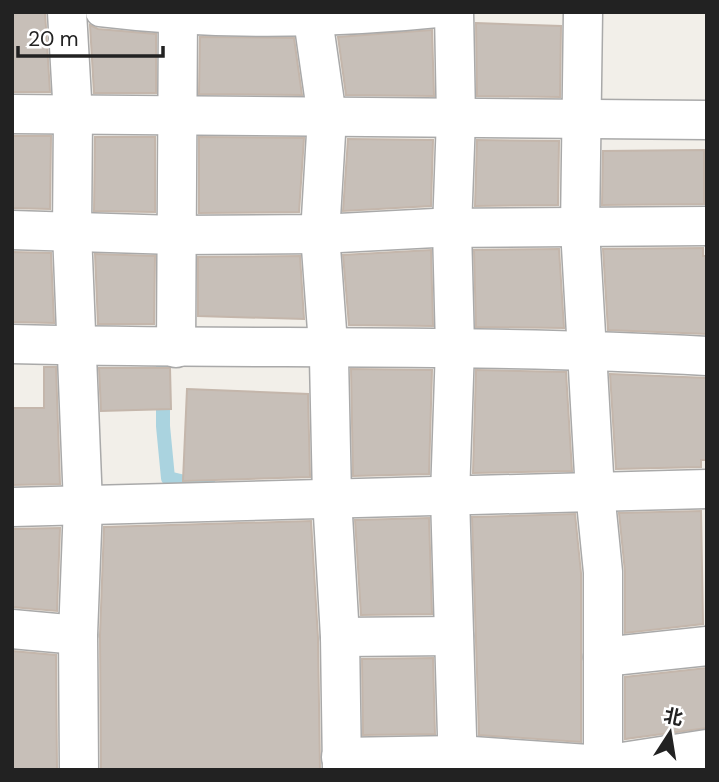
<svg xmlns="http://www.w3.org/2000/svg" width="719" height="782" font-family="'DM Sans','Noto Sans SC',sans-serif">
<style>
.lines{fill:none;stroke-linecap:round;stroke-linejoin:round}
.stream{stroke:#aad3df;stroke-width:14}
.building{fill:#c7bfb8;stroke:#c4b6ab;stroke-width:2}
.service-casing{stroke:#a9a9a9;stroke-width:31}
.minor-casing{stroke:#a9a9a9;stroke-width:41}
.service{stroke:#fff;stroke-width:28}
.minor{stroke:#fff;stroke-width:38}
</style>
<rect width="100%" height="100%" fill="#f2efe9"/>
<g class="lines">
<!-- stream -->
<polyline class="stream" points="160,351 163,351 163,426 168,478 197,485 209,485"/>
</g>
<!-- building -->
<g class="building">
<polygon points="12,12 45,12 50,92 12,92"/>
<polygon points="476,23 561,26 560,97 477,96"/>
<polygon points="90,25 98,29 156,34 156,93 94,93"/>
<polygon points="432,30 434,96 346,95 338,37"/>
<polygon points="200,37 294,38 302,95 199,94"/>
<polygon points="12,136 51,136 50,209 12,208"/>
<polygon points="95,137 155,137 155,212 94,211"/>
<polygon points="199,137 304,138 299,212 199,213"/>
<polygon points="348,139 433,140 431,206 343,211"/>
<polygon points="477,140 559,141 558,205 475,206"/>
<polygon points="704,150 704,204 602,205 603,151"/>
<polygon points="703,248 703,256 707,256 707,334 608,330 603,249"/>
<polygon points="559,249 564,328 476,327 474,250"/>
<polygon points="431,250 433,326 349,325 343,255"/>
<polygon points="12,252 51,253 54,323 12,322"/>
<polygon points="95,254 155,256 154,324 98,324"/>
<polygon points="300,256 304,319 198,316 198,257"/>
<polygon points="44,367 56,367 60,484 12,485 12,408 44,408"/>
<polygon points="99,368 170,368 171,409 101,411"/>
<polygon points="351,369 432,370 429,474 353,476"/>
<polygon points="476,370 566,372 572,471 473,473"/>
<polygon points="610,374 707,378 707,460 701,460 701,467 616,469"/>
<polygon points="187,389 308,394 310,477 183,481"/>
<polygon points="701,511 703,624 625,633 625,572 619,513"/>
<polygon points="575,514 581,573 581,742 479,735 472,517"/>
<polygon points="429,518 432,614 361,615 355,520"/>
<polygon points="311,521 318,638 320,770 101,770 100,635 104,527"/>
<polygon points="60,528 57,611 12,607 12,529"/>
<polygon points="12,651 56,655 57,770 12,770"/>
<polygon points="433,658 435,734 363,735 362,659"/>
<polygon points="706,668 707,728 625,739 625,677"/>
</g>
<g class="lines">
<!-- service casing -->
<g class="service-casing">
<path id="service" d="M100,12c115,14 233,12 348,0"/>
</g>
<!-- minor casing -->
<g class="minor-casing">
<g id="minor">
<polyline points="67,12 73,116 72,232 83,505 78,635 79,770"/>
<polyline points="312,12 327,117 320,234 329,358 332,498 340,637 342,770"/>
<polyline points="454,12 456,118 452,229 455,347 450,496 458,770"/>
<polyline points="583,12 580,229 595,492 603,572 603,770"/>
<polyline points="12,114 707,120"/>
<polyline points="12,230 176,235 320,234 435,228 707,226"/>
<path d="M12,344c232,6 463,-1 695,12"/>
<polyline points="176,348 178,12"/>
<polyline points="12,507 707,489"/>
<polyline points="12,629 78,635"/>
<polyline points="340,637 454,636"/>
<polyline points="603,657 707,646"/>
<polyline points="341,757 458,755 603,765 707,749"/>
</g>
</g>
<!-- service -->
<use href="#service" class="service"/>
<!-- minor -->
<use href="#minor" class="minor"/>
</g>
<!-- border -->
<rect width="719" height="782" fill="none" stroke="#222222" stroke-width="28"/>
<!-- north arrow -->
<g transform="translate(670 733) rotate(12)" stroke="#ffffff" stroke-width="5" paint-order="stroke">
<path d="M0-5L12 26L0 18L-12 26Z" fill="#222222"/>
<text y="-10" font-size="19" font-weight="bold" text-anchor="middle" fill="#222222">北</text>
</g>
<!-- scale -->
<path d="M18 46v10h145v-10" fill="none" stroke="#222222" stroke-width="3.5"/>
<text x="28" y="46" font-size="21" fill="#222222" stroke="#ffffff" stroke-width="5" paint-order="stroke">20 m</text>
</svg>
